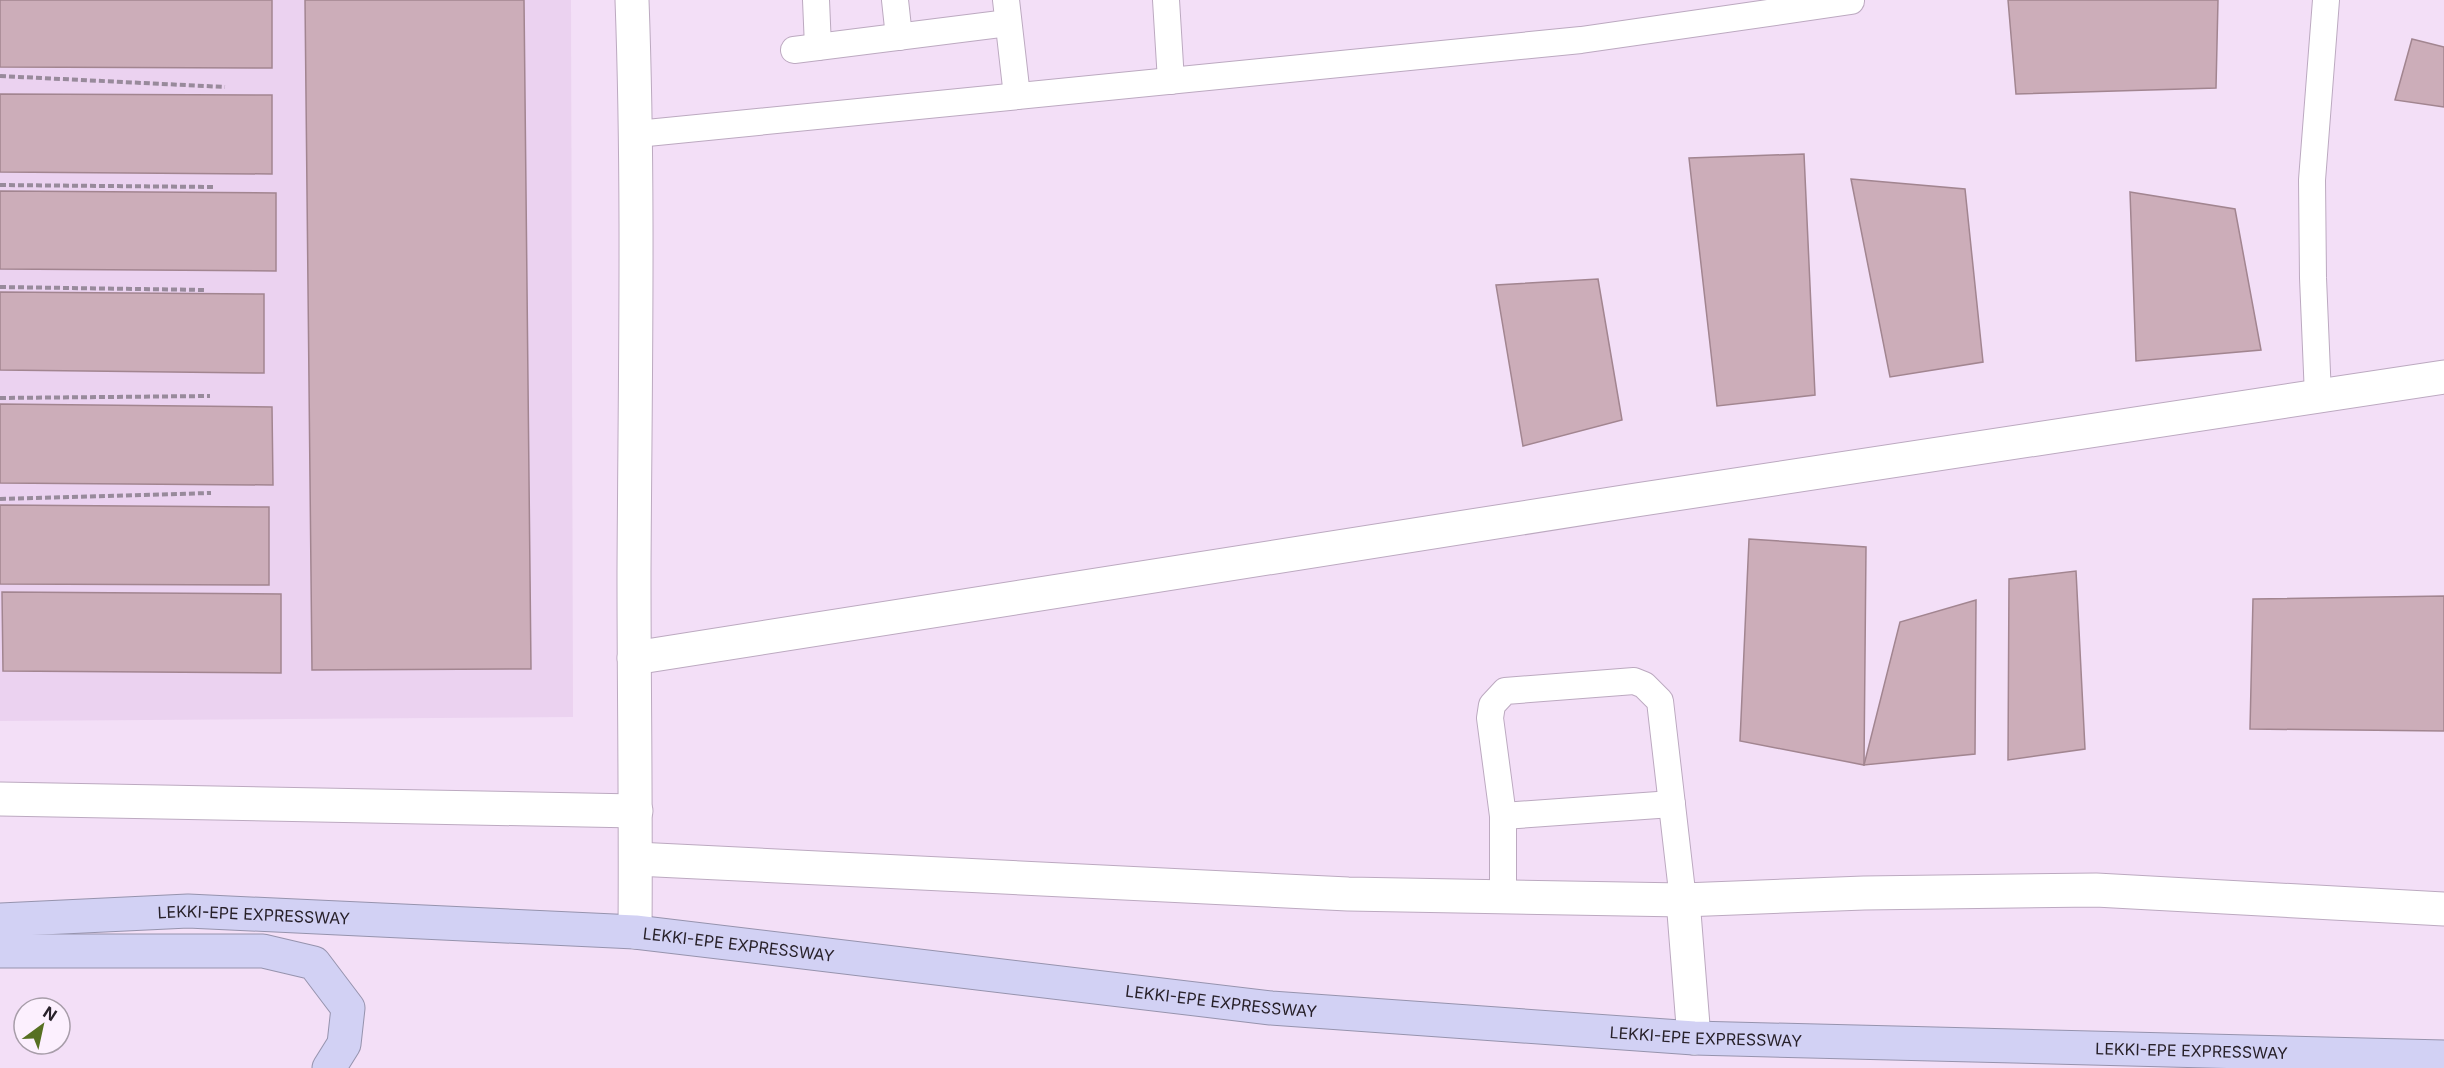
<svg xmlns="http://www.w3.org/2000/svg" width="2444" height="1068" font-family="Inter,sans-serif">
<style>
.built{fill:#ebd2f0}
.building{fill:#ccadb9;stroke:#a28590;stroke-width:1.5}
.lines{fill:none;stroke-linecap:round;stroke-linejoin:round}
.lane-casing{stroke:#bca9c0;stroke-width:28}
.street-casing{stroke:#bca9c0;stroke-width:35}
.highway-casing{stroke:#9693ad;stroke-width:35}
.path{stroke:#988a9b;stroke-width:4;stroke-dasharray:6 3;stroke-linecap:butt}
.lane{stroke:#fff;stroke-width:26}
.street{stroke:#fff;stroke-width:33}
.highway{stroke:#d2d1f4;stroke-width:33}
.labels{text-anchor:middle;stroke-width:5;stroke-linejoin:round;paint-order:stroke}
.street-label{font-size:16px;fill:#28212a;stroke:#fcf0fe}
</style>
<rect width="100%" height="100%" fill="#f3dff7"/>
<!-- built -->
<polygon class="built" points="0,0 571,0 573,717 0,721"/>
<!-- building -->
<g class="building">
<polygon points="0,0 272,0 272,68 0,67"/>
<polygon points="305,0 524,0 531,669 312,670"/>
<polygon points="2008,0 2218,0 2216,88 2016,94"/>
<polygon points="2412,39 2444,47 2444,107 2395,100"/>
<polygon points="0,94 272,95 272,174 0,172"/>
<polygon points="1804,154 1815,395 1717,406 1689,158"/>
<polygon points="1851,179 1965,189 1983,362 1890,377"/>
<polygon points="0,191 276,193 276,271 0,269"/>
<polygon points="2130,192 2235,209 2261,350 2136,361"/>
<polygon points="1598,279 1622,420 1523,446 1496,285"/>
<polygon points="0,292 264,294 264,373 0,370"/>
<polygon points="0,404 272,407 273,485 0,483"/>
<polygon points="0,505 269,507 269,585 0,584"/>
<polygon points="1749,539 1866,547 1864,765 1740,741"/>
<polygon points="2076,571 2085,749 2008,760 2009,579"/>
<polygon points="2,592 281,594 281,673 3,671"/>
<polygon points="2444,596 2444,731 2250,729 2253,599"/>
<polygon points="1976,600 1975,754 1864,765 1900,622"/>
</g>
<g class="lines">
<!-- lane casing -->
<g class="lane-casing">
<g id="lane">
<polyline points="816,0 818,47"/>
<polyline points="895,0 899,37"/>
<polyline points="1006,0 1017,96"/>
<polyline points="1166,0 1171,81"/>
<polyline points="794,50 1008,23"/>
<polyline points="637,134 1581,40 1851,1"/>
<polyline points="2318,396 2313,278 2312,180 2326,0"/>
<polyline points="1503,816 1672,804"/>
<polyline points="1503,897 1503,816 1490,718 1492,705 1505,691 1634,681 1644,685 1660,701 1683,900"/>
</g>
</g>
<!-- street casing -->
<g class="street-casing">
<g id="street">
<path d="M632,0c7,190 3,381 2,572 0,120 2,240 1,360"/>
<polyline points="634,658 1636,500 2444,377"/>
<polyline points="0,799 636,811"/>
<polyline points="636,859 1348,894 1683,900 1864,893 2096,890 2444,909"/>
<polyline points="1683,900 1694,1038"/>
</g>
</g>
<!-- highway casing -->
<g class="highway-casing">
<g id="highway">
<path id="s1" d="M0,920l188,-9 447,21 636,76 423,30 750,19"/>
<polyline points="0,951 263,951 314,963 348,1008 344,1044 329,1068"/>
</g>
</g>
<!-- path -->
<g class="path">
<polyline points="0,76 225,87"/>
<polyline points="0,185 214,187"/>
<polyline points="0,287 206,290"/>
<polyline points="0,398 210,396"/>
<polyline points="0,499 211,493"/>
</g>
<!-- lane -->
<use href="#lane" class="lane"/>
<!-- street -->
<use href="#street" class="street"/>
<!-- highway -->
<use href="#highway" class="highway"/>
</g>
<g class="labels">
<!-- street labels -->
<g class="street-label">
<text dy="6" stroke="none"><textPath href="#s1" startOffset="254">LEKKI-EPE EXPRESSWAY</textPath></text>
<text dy="6" stroke="none"><textPath href="#s1" startOffset="740">LEKKI-EPE EXPRESSWAY</textPath></text>
<text dy="6" stroke="none"><textPath href="#s1" startOffset="1226">LEKKI-EPE EXPRESSWAY</textPath></text>
<text dy="6" stroke="none"><textPath href="#s1" startOffset="1712">LEKKI-EPE EXPRESSWAY</textPath></text>
<text dy="6" stroke="none"><textPath href="#s1" startOffset="2198">LEKKI-EPE EXPRESSWAY</textPath></text>
</g>
</g>
<!-- north arrow -->
<g transform="translate(42 1026) rotate(33)"><circle r="28" fill="#fcf0fe" stroke="#a79da9" stroke-width="1.5"/>
<path d="M0-4.5L10 22L0 15L-10 22Z" fill="#577022"/>
<text y="-9" font-size="16" font-weight="bold" text-anchor="middle" fill="#28212a">N</text>
</g>
</svg>
